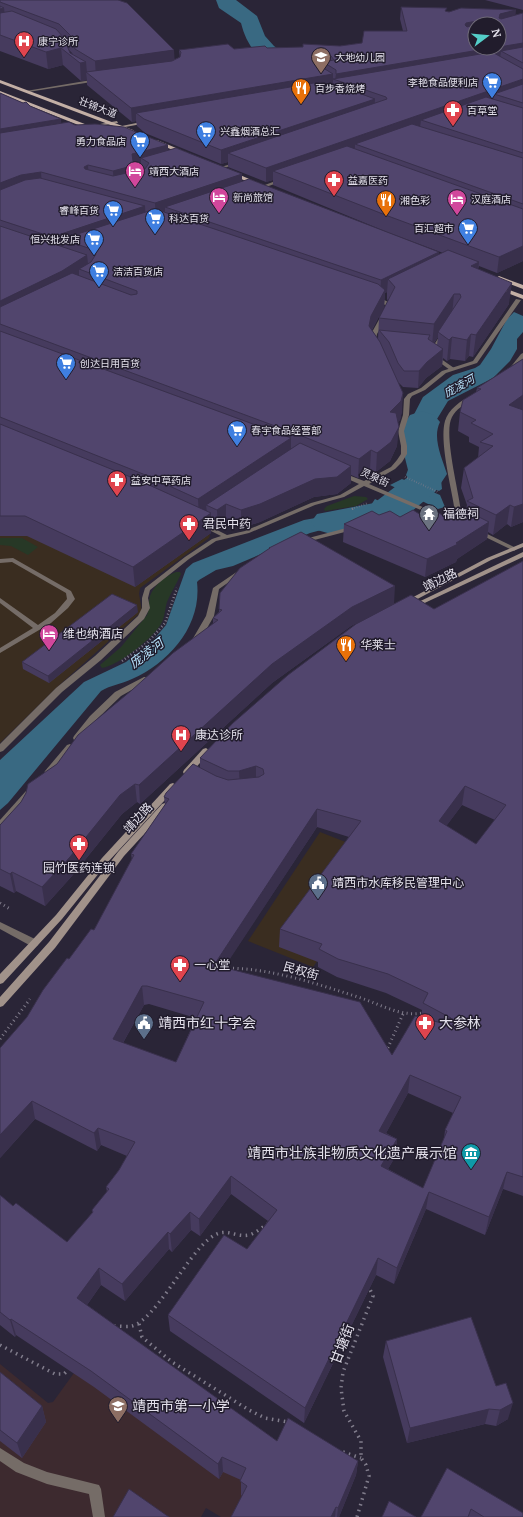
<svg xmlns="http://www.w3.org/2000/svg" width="523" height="1517" font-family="'PT Serif','Noto Sans SC',serif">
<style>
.commercial{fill:#3a2d20}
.education{fill:#3d2a2f}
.green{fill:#273826}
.water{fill:#396982}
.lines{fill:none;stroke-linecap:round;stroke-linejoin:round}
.river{fill:#396982;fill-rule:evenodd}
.path-far3{stroke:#817d8c;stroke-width:2;stroke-dasharray:0.5 2;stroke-linecap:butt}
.path-far2{stroke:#817d8c;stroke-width:2.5;stroke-dasharray:1 2.5;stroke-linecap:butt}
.path-far1{stroke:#817d8c;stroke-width:3;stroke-dasharray:1 3.5;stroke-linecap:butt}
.path{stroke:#817d8c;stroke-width:3.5;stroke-dasharray:1.5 4.5;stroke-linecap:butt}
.lane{fill:#756c67;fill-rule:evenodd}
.street{fill:#756c67;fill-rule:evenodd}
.secondary{fill:#a1928a;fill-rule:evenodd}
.primary{fill:#c3afa5;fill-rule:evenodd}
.wall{fill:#463b5e;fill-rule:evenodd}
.shaded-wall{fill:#39304c}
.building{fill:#51456d;stroke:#39304c;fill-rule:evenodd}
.labels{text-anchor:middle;stroke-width:3;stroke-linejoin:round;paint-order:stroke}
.far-poi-label{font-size:10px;fill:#e3e0eb;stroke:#211c2c;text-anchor:start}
.far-street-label{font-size:10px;fill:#e3e0eb;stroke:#211c2c}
.far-water-label{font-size:11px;font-style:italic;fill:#b7e3fc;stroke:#211c2c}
.poi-label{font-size:12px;fill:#e3e0eb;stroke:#211c2c;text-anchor:start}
.street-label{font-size:12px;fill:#e3e0eb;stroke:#211c2c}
.water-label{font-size:13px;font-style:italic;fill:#b7e3fc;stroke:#211c2c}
.near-poi-label{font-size:14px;fill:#e3e0eb;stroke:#211c2c;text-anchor:start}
.near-street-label{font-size:14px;fill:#e3e0eb;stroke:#211c2c}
</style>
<rect width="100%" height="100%" fill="#2a2537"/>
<!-- commercial -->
<g class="commercial">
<polygon points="0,498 208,532 210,535 209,538 140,588 139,594 142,611 139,614 56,688 0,743"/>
<polygon points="320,832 389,859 313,967 248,941"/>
</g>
<!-- education -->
<polygon class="education" points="100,1337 268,1455 232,1517 221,1517 206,1508 201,1517 0,1517 0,1364 48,1403 53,1402"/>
<!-- green -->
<g class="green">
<polygon points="354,496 366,497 368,499 356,506 325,511 324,509 327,506"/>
<polygon points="0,538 22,538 38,547 28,555 11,546 0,545"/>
<path d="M176,572h4l1,2c-4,9 -10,18 -14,28 -2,6 -2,14 -5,20 -7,15 -44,44 -60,46l-2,-3 21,-18 26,-32c3,-7 1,-12 3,-19 4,-11 15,-20 26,-24z"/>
</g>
<!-- water -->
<g class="water">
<polygon points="514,312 523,316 523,332 517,339 517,349 510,361 493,378 448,401 437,419 433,427 433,449 440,470 442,489 439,491 408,478 406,475 411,462 409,424 423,397 453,375 475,368 480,365 491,349 507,319"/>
<polygon points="402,479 440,495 445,507 438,509 390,485"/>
<path d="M375,499l30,15 -2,2 -63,9 -30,8 -77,33 -17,4 -17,10 -2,2c5,43 -27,80 -65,97 -11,5 -21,6 -31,12l-93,112 -8,7v-50l84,-78 42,-20 29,-24 11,-13 20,-56 7,-6 111,-43 52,-9 15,-6z"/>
</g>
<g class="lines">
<!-- river -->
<g class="river">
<path d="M216,0h20l21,16 8,20 9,10 8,6 9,14 14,9 15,5 3,5 -3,5c-14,3 -36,-4 -46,-16 -3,-3 -5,-9 -8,-13 -2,-2 -5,-3 -8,-6 -9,-9 -14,-20 -17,-32l-22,-15z"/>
<path d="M422,411l12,4 6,7c-8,16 2,36 7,52l-12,18 -35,29 -69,13 -14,-4 -6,-8 6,-8 57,-11 34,-26 1,-3 -7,-28 -2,-16 10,-15z"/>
</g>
<!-- path-far3 -->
<g class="path-far3">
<polyline points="405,477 438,492"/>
<polyline points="352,509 368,503"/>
</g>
<!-- path-far2 -->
<g class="path-far2">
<polyline points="352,509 354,508"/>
<polyline points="122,661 147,643 165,623 177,588"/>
</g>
<!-- path-far1 -->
<g class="path-far1">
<polyline points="0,903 10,909"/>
<path d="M224,968c47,0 90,15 134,29 22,7 42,20 65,16"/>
<polyline points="0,1039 30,999"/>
<polyline points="386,1052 403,1014"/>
</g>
<!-- path -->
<g class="path">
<polyline points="139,1324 142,1337 172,1362 249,1410 265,1418 288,1422"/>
<path d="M114,1326c6,0 13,1 18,0 23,-6 54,-69 77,-87 17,-14 24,-1 40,-4 7,-2 13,-8 19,-11"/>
<polyline points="0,1345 55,1374 64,1374 70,1368"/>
<polyline points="343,1452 361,1458"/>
<polyline points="357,1517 369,1476 366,1465 361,1458 361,1441 344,1411 341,1388 343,1372 373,1296 368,1285"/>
</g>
<!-- lane -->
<g class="lane">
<polygon points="97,79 98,81 28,92 26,91"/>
<polygon points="441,334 446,335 434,354 454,368 454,370 450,370 428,354"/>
<polygon points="13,558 71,591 75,599 68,608 51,623 0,653 0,648 33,628 0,603 0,598 38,625 55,613 67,599 66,593 12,562 0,563 0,559"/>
<polygon points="0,1448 24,1463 47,1472 99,1485 101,1489 105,1517 93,1517 89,1494 47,1484 16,1472 0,1461"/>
</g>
<!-- street -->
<g class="street">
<polygon points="237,162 241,163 220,169 218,168"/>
<polygon points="281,179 285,180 258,190 254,189"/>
<polygon points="375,295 388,302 392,307 377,334 375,343 372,345 369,343 371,334 386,307 384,304 373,298 372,297"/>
<polygon points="516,299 521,300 477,363 446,373 425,390 412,396 410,399 409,415 404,431 407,446 407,454 402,462 395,469 369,484 439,514 439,516 435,516 364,486 344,497 315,505 249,533 216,541 189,559 150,590 148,598 150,608 144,619 101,660 62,692 3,751 0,752 0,744 56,688 95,656 138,616 142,608 142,598 145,588 185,557 212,539 221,536 201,526 201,524 205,524 227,535 245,531 311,503 340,495 359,484 339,475 339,473 343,473 364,481 391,467 397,460 401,454 401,446 398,431 403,415 404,399 408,394 421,388 442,371 473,361"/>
<polygon points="523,353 523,359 513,371 509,371 509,369 521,354"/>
<path d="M471,396l3,2 -1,1c-8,5 -17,10 -21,18 -9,16 7,75 9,95l-3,6 -2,1 -3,-2 2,-5c-3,-23 -16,-70 -10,-91 3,-11 16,-21 26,-25z"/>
<polygon points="354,526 357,528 356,529 303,543 300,541 301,540"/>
<polygon points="479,530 516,548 517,549 514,551 512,550 477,533 477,531"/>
<polygon points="244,567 247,569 246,570 219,589 214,616 199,642 193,642 192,640 206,616 213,588"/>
<polygon points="144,677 147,677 151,679 121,696 96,720 80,740 74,740 73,738 74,736 90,716 115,692"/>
<polygon points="70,744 74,747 73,749 51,775 45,775 44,773 45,771 67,745"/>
<polygon points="29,790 32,791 33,793 32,795 3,827 0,828 0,820 26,791"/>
<polygon points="0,922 37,940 39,943 37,946 34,947 31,946 0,929"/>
</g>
<!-- secondary -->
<g class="secondary">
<polygon points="117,121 118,123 91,127 89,126"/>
<polygon points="146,121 147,123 114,129 112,128"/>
<polygon points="523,543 523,547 491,560 408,604 406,605 402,603 487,558"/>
<polygon points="523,552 523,557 416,607 412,607 410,606"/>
<polygon points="206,748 210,751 209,753 190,774 184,774 183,772 184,770 203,749"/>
<polygon points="173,783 177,786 176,788 108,862 62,919 3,983 0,984 0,974 56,915 102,858 170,784"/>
<polygon points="165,803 169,806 168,808 124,856 55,948 3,1006 0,1007 0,997 49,942 118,852 162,804"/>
</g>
<!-- primary -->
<g class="primary">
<polygon points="0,80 133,130 134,131 129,132 0,83"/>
<polygon points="0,91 95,128 96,129 91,130 0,94"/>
<polygon points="153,140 157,140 188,153 183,154 153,142"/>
<polygon points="227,171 231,171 263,185 258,186 227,173"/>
<polygon points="499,276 523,285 523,289 497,279 496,278"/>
<polygon points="499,286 523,295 523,299 497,289 496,288"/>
</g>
</g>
<!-- wall -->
<g class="wall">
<path d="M0,0l175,59 5,-1 -1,-8 55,-1 106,-3 22,-3 41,-12 -3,-12 1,-12 45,4 3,1 67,3 7,-2v248l-26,12 -18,-7 -1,3 31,35 -36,53 -4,-1 -4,5 -15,-2 -3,2 -4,-3 -1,8 -16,12 -8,10 -15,-1 -4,-4 3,28 -2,9 -2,2 -1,24 -7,15 -14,11 -6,-3 -12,9 -7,-3v8l-14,11 -23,3 -54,25 -19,6 -15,-6 -8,6 -7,-3v8l-76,54 -108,-51h-27v-443l30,13 31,18 14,1 93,20v5l74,24v8l197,72 4,-1 -56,-21 -114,-47v-5l-7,2 -38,-15v-5l-7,2 -76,-31 -8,-7 -1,-5 -4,1 -45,-37v-5l-6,1 -18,-16 -15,4 -48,-18zM475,24h24l-24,24zM68,49l4,4 1,2 -3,-2zM141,167l1,3h-3v-2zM387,292v7l1,2 -9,17 -1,21 -6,-9 12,-23 1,-14zM438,337l-1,8 -3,-2z"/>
<polygon points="485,0 523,0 523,10"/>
<polygon points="523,359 523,522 511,527 507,524 493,535 488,532 487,539 457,559 456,562 425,577 343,542 344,524 379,515 400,517 421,515 442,515 466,510 467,505 461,488 464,468 478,458 479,447 469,442 469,437 458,431 460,412 476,392 477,388"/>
<polygon points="269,548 394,604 351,626 272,683 140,804 137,802 122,814 72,876 45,906 16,891 14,893 0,886 0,825 57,764 213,624 213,618 219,612 220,593 269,549"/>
<path d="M523,561v635l-20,-7 -18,46 -59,-26 -32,75 -18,-9 -72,148 -134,-92 -2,-16 79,-66 21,-28 -37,-27 -31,42 -9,-6 -19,22 -3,-3 -44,52 -24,-16 -14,20 190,136 81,20 -2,14 -17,42h-108l11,-21 -1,-1v-15l-18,-8 -4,7 -125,-92 -78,-52 -1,2 -15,-12v-130l13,11 54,36 25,-29v-3l15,-18 -1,-5 13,-17 8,-14 -26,-11 -4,6 -62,-32 -35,39 27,-141 42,-58 25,-29 38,-70 -1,-6 34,-49 -1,-8 36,-29v-10l234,-149zM462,805l33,15 -19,24 -30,-18zM317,827l32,10 -69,92 -1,18 39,15v5l19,10 49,16 36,17 -1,8 -29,37 -168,-88zM149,1004l47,14 -20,44 -53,-19 21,-38zM408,1093l45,20 -8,17 -1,9 -21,49 -35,-19 7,-12 2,-18 -11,-6z"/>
<polygon points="138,612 49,683 23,669 22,662"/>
<polygon points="386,1341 496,1386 508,1419 496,1426 485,1424 407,1443 383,1357"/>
<polygon points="0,1372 42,1406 46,1422 22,1458 0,1441"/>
<polygon points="447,1468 523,1517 421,1517"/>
</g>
<!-- shaded-wall -->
<g class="shaded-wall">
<polygon points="4,8 6,24 0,26 0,9"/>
<polygon points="516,10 515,22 499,26 499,18 500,14"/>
<polygon points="477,21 477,24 475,24 475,33 465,25 466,23"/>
<polygon points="523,43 523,55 501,51 500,59 335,80 336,74 491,48 499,48 499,47"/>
<polygon points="61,48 63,65 48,69 46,52"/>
<polygon points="174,50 175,67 96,78 95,61"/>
<polygon points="331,56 331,66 323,62 323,70 312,61 313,60"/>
<polygon points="86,62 87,73 86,72 87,80 81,81 80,63"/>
<polygon points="333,74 333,87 136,113 136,121 132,122 131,108"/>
<polygon points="523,79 523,92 494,94 493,103 421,120 420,128 355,144 355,151 273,171 273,180 266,182 266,168"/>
<polygon points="375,99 374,112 228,153 228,162 221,164 221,150"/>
<polygon points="61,119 62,134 0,144 0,129"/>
<polygon points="168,145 168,160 149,163 141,158 141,167 139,168 140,180 114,186 113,171 132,154"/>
<polygon points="88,165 89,181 84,167"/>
<polygon points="41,172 42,188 0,200 0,183 21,175"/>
<polygon points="242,174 242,190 165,207 165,216 156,219 155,203"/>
<polygon points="145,206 146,222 62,239 63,250 54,253 52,237"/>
<polygon points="523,246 523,261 497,273 499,257"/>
<polygon points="439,252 438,267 395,287 388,279 387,292 385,293 384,307 370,333 369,326 371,316 380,295 381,280"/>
<polygon points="87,255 89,272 79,269 79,278 0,319 0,301"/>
<polygon points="479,262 477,283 471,266"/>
<polygon points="512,283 509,304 473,357 476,335"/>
<polygon points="454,294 452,315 438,332 438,337 432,345 434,324"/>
<polygon points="471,334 469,356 465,361 467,340"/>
<polygon points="452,337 450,359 447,361 449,340"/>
<polygon points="443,349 442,366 426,378 418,388 419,371 427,362"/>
<polygon points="403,393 402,411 400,420 389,430 390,412"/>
<polygon points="523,395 523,412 509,405"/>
<polygon points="399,427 397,446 390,461 376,472 377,453"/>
<polygon points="291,438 291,457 206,505 207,513 199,518 198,499"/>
<polygon points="371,450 370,469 358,478 359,459"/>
<polygon points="351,466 351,483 337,494 314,497 260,522 241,528 241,510 315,479"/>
<polygon points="226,504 226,522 218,528 217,510"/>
<polygon points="523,504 523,522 511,527 514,507"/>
<polygon points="510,505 507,524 493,535 496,515"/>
<polygon points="211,513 211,533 135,587 133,567"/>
<polygon points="489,522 487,539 457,559 456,562 425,577 427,559 456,543"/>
<polygon points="395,586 394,604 351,626 272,683 140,804 139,785 272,664 352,607"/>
<polygon points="137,605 138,612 49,683 48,676"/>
<polygon points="256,766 256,785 240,790 239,771"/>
<polygon points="135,784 137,802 122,814 72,876 45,906 42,887 120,795"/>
<polygon points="465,786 462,805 436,840 439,821"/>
<polygon points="317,809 317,827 214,983 214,965"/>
<polygon points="12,872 16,891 14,893 10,874"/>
<polygon points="142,986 144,1005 115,1057 113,1039"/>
<polygon points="410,1075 408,1093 378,1148 379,1131"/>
<polygon points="32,1101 35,1119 0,1158 0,1135"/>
<polygon points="98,1128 101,1145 97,1151 94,1133"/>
<polygon points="397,1139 395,1157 379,1184 381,1166"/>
<polygon points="507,1172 503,1189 485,1235 489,1217"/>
<polygon points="231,1176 231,1194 200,1236 199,1219"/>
<polygon points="429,1192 426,1209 394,1284 397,1268"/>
<polygon points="190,1212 191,1230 172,1252 170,1234"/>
<polygon points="168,1232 169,1249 125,1301 122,1284"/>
<polygon points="378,1258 376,1275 304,1423 305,1408"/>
<polygon points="99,1268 101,1285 80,1315 77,1298"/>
<polygon points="11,1319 16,1335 15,1337 10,1320"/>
<polygon points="513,1403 508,1419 496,1426 500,1410"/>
<polygon points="42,1406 46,1422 22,1458 17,1443"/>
<polygon points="489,1409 485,1424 407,1443 410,1428"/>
<polygon points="222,1457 223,1472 219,1479 218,1464"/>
<polygon points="358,1461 356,1475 339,1517 337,1517 338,1508"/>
<polygon points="336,1507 335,1517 331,1517"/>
</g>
<!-- building -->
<g class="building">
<polygon points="0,0 118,0 127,3 174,50 95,61 75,49 71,36 59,24 0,2"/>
<polygon points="0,6 4,8 0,9"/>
<polygon points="401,7 447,8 445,11 449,12 461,8 516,10 500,14 499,18 501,19 523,13 523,43 499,47 499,24 477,24 477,21 466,23 465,25 467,27 475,25 475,48 491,48 336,74 336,70 323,62 334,60 331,56 313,60 312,61 333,74 131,108 86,72 172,61 180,57 181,52 179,50 228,44 234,49 265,46 267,48 303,47 303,44 340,46 362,43 364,31 407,31"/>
<polygon points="12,11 56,29 64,38 70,53 86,62 80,63 61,48 46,52 0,35 0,13"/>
<polygon points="523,47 523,63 501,51"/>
<polygon points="492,52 523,69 523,79 266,168 228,153 387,99 386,97 333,79"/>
<polygon points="320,82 337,85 375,99 221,150 144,119 136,113"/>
<polygon points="523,84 523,103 494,94"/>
<polygon points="0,93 23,103 26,102 30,106 61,119 0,129"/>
<polygon points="486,97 523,108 523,153 421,120"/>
<polygon points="69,122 75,125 95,124 124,127 168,145 132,154 133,161 139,164 113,171 88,165 84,167 85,169 113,176 145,169 149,163 141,158 176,148 242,174 155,203 41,172 21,175 0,183 0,133"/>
<polygon points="412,124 523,158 523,204 355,144"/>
<polygon points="347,146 523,209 523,246 499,257 388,216 273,171"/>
<polygon points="40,178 145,206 52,237 0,220 0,190 25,180"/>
<polygon points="249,179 439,252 381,280 165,207"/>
<polygon points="155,209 378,284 385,290 371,316 369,326 380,342 403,393 401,401 390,412 396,413 399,427 391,442 377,453 371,450 359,459 302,436 0,324 0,307 72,273 131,295 137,294 137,291 79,269 91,262 96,254 91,249 62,239"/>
<polygon points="0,226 87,255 62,271 0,301"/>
<polygon points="448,250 479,262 471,266 512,283 476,335 471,334 467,340 452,337 449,340 438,332 461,297 460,294 454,294 434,324 379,318 395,287 388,279"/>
<polygon points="379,330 430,335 428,339 443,349 427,362 419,371 404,371 398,363 389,342"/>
<polygon points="0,331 291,438 198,499 143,474 0,417"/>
<polygon points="523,359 523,395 509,405 523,410 523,504 514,507 510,505 496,515 467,501 473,498 464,468 493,446 480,442 493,434 471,423 476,420 460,412 463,400 481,389 477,388"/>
<polygon points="0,424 138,480 211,513 133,567 25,516 0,516"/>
<polygon points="300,443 351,466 337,477 315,479 260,504 241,510 226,504 217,510 206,505"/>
<polygon points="459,507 489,522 456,543 458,544 427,559 344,524 372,511 379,515 390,511 400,517 413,510 421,515 433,509 442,515"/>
<polygon points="301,532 395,586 352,607 272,664 139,785 135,784 120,795 70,857 42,887 12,872 10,874 0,869 0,825 21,802 26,793 28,784 57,764 78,735 132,690 173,653 218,620 213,618 222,610 219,609 220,593 240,568 270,548 269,548"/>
<path d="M523,561v616l-16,-5 -18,45 -60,-25 -32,76 -19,-10 -73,150 -137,-93 56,-80 23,14 30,-39 -46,-34 -32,43 -9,-7 -20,22 -2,-2 -46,52 -23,-16 -22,30 200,143 11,-23 70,43 -20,47 -2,-1 -5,10h-100l16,-31 -7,-5 6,-13 -24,-11 -4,7 -127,-93 -80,-52 -1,1 -10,-8v-117l13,11 3,-3 51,39 26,-30 -1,-2 17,-21 -3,-2 13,-17 16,-28 -37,-14 -4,5 -62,-32 -32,34v-87l27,-31 16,-27 24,-32 2,1 22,-30 3,1 40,-75 -3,-1 38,-55 -5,-2 2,-4 27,-29 23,12 12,4 31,-3 5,-3 -1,-5 -7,-3 -17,5h-11l-28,-13 33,-35 55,-48 68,-51 55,-29 23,14zM465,786l41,19 -30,39 -37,-23zM317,809l44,12 -81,108 42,15 -3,5 19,10 50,15 40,19 -5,10 28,15 -2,7 -34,-9 -23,39 -32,-53 -146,-37zM142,986h5l57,16 -28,60 -63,-23zM410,1075l51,22 -16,33 2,1 -24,57 -42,-22 16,-27 -18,-8z"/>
<polygon points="112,594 137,605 48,676 22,662"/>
<polygon points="471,1317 496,1386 506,1383 513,1403 500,1410 489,1409 410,1428 386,1341"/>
<polygon points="0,1372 42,1406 17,1443 0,1430"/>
<polygon points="447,1468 523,1513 523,1517 484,1517 471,1509 468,1517 421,1517"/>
<polygon points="129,1489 169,1517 113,1517"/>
<polygon points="389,1501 416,1517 382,1517"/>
</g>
<!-- icons -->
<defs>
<g id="hospital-pin" transform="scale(1)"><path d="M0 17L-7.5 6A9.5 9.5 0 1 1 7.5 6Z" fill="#e0444e" stroke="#211c2c"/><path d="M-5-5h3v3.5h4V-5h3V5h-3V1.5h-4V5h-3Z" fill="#fff"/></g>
<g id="school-pin" transform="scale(1)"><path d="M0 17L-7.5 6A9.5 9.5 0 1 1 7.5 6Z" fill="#8d6e63" stroke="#211c2c"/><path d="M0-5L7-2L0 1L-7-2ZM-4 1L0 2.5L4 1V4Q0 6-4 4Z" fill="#fff"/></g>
<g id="supermarket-pin" transform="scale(1)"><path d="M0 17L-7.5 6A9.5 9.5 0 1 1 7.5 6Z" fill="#3f7fe0" stroke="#211c2c"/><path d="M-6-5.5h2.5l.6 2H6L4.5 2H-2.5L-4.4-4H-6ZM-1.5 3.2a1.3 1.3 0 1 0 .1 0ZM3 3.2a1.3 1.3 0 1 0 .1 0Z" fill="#fff"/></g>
<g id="restaurant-pin" transform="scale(1)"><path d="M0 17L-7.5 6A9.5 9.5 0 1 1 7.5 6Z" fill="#e8710a" stroke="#211c2c"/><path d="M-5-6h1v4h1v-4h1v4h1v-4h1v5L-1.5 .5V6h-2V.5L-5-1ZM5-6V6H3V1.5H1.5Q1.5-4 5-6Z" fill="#fff"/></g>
<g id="pharmacy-pin" transform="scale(1)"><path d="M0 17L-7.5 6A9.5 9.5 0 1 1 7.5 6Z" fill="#e0444e" stroke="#211c2c"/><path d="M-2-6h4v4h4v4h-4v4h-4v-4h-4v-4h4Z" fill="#fff"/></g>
<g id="hotel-pin" transform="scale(1)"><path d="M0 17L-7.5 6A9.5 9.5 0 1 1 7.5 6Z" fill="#d1479c" stroke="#211c2c"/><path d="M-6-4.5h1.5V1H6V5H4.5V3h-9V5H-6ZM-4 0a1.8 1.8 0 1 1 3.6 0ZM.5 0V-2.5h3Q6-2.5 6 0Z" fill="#fff"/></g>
<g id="temple-pin" transform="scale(1)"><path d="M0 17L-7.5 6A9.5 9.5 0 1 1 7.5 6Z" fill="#6b7280" stroke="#211c2c"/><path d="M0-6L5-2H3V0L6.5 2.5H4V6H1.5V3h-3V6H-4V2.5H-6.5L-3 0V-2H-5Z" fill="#fff"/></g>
<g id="civic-pin" transform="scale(1)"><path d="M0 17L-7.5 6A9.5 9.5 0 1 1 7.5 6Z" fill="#5c6f8a" stroke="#211c2c"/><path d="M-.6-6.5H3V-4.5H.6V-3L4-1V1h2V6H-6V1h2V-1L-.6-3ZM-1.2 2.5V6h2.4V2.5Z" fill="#fff"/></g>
<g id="museum-pin" transform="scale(1)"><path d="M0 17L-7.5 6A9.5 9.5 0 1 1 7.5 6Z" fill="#0f9aa8" stroke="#211c2c"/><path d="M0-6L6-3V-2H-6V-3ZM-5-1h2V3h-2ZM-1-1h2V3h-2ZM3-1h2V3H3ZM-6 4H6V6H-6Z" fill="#fff"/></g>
</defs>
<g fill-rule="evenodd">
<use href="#hospital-pin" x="24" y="41"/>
<use href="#school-pin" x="321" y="57"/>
<use href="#supermarket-pin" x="492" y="82"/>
<use href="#restaurant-pin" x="301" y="88"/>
<use href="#pharmacy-pin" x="453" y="110"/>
<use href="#supermarket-pin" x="206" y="131"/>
<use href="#supermarket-pin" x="140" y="141"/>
<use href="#hotel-pin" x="135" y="171"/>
<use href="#pharmacy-pin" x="334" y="180"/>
<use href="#hotel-pin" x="219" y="197"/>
<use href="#hotel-pin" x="457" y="199"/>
<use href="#restaurant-pin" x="386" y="200"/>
<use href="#supermarket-pin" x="113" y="210"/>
<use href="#supermarket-pin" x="155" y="218"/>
<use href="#supermarket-pin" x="468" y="228"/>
<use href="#supermarket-pin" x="94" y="239"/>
<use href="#supermarket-pin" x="99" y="271"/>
<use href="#supermarket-pin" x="66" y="363"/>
<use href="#supermarket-pin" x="237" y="430"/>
<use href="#pharmacy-pin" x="117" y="480"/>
<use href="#temple-pin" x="429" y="514"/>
<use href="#pharmacy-pin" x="189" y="524"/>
<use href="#hotel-pin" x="49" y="634"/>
<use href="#restaurant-pin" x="346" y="645"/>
<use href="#hospital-pin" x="181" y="735"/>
<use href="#pharmacy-pin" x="79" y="844"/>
<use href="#civic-pin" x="318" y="883"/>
<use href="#pharmacy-pin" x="180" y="965"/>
<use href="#civic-pin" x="144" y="1023"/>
<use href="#pharmacy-pin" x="425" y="1023"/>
<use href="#museum-pin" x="471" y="1153"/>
<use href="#school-pin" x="118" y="1406"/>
</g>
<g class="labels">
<!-- far-poi labels -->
<g class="far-poi-label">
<text x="38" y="45">康宁诊所</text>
<text x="335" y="61">大地幼儿园</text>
<text x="478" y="86" text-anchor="end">李艳食品便利店</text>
<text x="315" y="92">百步香烧烤</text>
<text x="467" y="114">百草堂</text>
<text x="220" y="135">兴鑫烟酒总汇</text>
<text x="126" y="145" text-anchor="end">勇力食品店</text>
<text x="149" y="175">靖西大酒店</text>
<text x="348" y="184">益嘉医药</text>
<text x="233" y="201">新尚旅馆</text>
<text x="471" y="203">汉庭酒店</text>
<text x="400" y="204">湘色彩</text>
<text x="99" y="214" text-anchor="end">睿峰百货</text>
<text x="169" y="222">科达百货</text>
<text x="454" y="232" text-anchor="end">百汇超市</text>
<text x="80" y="243" text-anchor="end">恒兴批发店</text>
<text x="113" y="275">洁洁百货店</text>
<text x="80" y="367">创达日用百货</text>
<text x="251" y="434">春宇食品经营部</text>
<text x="131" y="484">益安中草药店</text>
</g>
<!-- far-street labels -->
<g class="far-street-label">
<text transform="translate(98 107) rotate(21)" y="4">壮锦大道</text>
<text transform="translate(375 477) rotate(24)" y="4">灵泉街</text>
</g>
<!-- far-water labels -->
<g class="far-water-label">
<text transform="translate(459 386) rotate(-29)" y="4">庞凌河</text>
</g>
<!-- poi labels -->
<g class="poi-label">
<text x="443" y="518">福德祠</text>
<text x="203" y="528">君民中药</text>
<text x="63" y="638">维也纳酒店</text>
<text x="360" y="649">华莱士</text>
<text x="195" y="739">康达诊所</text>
<text x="79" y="872" text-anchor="middle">园竹医药连锁</text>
<text x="332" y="887">靖西市水库移民管理中心</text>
<text x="194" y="969">一心堂</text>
</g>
<!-- street labels -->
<g class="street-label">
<text transform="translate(440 580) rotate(-26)" y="4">靖边路</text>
<text transform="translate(138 818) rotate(-47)" y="4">靖边路</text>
<text transform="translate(301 971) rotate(16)" y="4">民权街</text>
</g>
<!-- water labels -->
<g class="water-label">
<text transform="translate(146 653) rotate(-37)" y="5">庞凌河</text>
</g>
<!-- near-poi labels -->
<g class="near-poi-label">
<text x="158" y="1028">靖西市红十字会</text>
<text x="439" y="1028">大参林</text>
<text x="457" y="1158" text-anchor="end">靖西市壮族非物质文化遗产展示馆</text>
<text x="132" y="1411">靖西市第一小学</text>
</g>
<!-- near-street labels -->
<g class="near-street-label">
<text transform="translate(342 1344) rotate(-69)" y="5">甘塘街</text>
</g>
</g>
<!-- north arrow -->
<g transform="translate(487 36) rotate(74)"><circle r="19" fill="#211c2c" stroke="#6f6a78"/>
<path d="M0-3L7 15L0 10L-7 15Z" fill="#54cdc8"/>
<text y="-6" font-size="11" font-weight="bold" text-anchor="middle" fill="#e3e0eb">N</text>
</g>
</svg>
